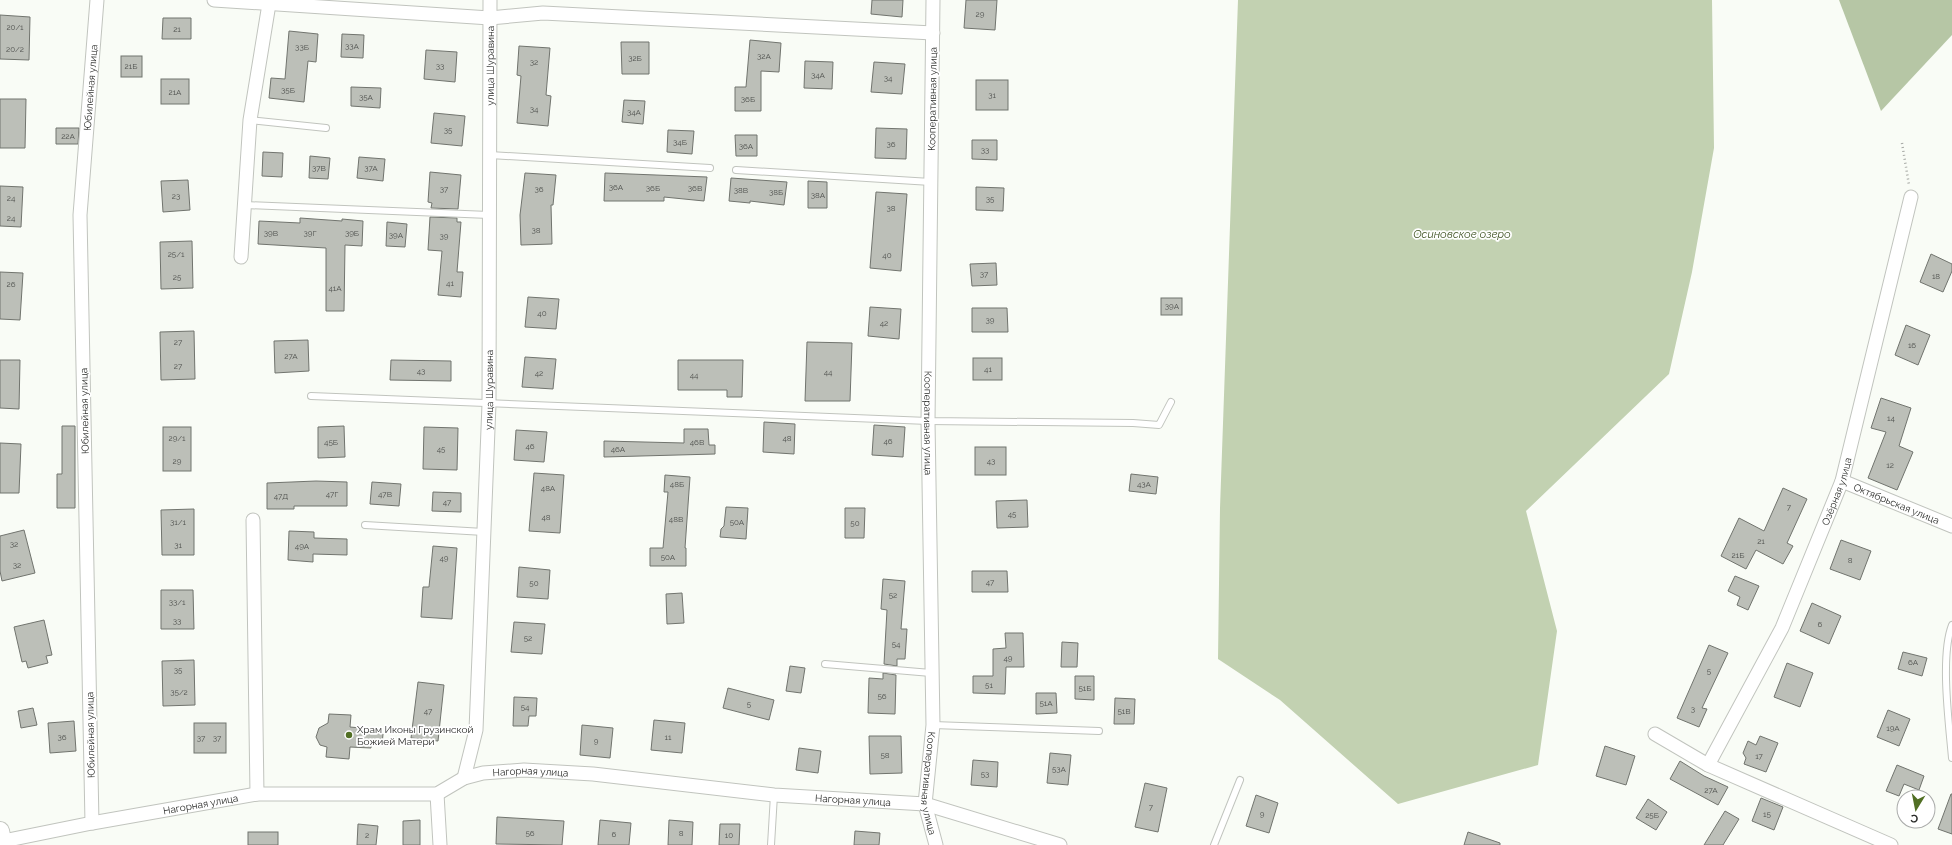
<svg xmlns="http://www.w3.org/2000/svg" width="1952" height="845" font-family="Raleway,sans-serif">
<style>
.forest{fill:#b6c6a5}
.water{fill:#c2d1b1}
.building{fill:#bcbfb8;stroke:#71746e}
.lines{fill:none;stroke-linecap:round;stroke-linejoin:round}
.lane-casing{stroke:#c1c4be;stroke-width:8}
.street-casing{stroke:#c1c4be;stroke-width:15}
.secondary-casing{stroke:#c1c4be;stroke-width:20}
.path{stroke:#a6a8a4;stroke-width:2.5;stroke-dasharray:1 3;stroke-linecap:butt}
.lane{stroke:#fff;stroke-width:6}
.street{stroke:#fff;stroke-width:13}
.secondary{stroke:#fff;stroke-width:18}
.poi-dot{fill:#516f24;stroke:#fff;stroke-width:1.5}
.labels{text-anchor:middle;stroke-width:3.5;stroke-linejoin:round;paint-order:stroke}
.number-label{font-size:8px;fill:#4f514e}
.street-label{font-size:10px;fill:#2b2c2a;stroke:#fff}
.poi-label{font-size:10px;fill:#2b2c2a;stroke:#fff;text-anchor:start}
.water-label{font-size:11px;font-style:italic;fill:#3c501f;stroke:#fff}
</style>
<rect width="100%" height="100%" fill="#f9fcf6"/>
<!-- forest -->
<polygon class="forest" points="1839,0 1952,0 1952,35 1881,111"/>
<!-- water -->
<polygon class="water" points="1238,0 1712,0 1714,148 1692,272 1669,374 1526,511 1557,631 1538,765 1398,804 1280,700 1218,659 1220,508"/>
<!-- building -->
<g class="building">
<polygon points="872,0 903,0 902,17 871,14"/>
<polygon points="966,0 997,0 995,30 964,28"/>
<polygon points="0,15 30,17 29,60 0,59"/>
<polygon points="163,18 191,18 191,39 162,39"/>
<polygon points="289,31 318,34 316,62 308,61 304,102 269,98 271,78 285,79"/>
<polygon points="342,34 364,35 363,58 341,57"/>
<polygon points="750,40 781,43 779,72 761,71 761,111 735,111 735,87 746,87"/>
<polygon points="621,42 649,42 649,74 622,74"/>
<polygon points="519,46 550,48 546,95 551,96 548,126 517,123 521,76 517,75"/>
<polygon points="426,50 457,52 455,82 424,79"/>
<rect x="121" y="56" width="21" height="21"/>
<polygon points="805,61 833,62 832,89 804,88"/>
<polygon points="874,62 905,64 902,94 871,92"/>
<rect x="161" y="79" width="28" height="25"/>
<rect x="976" y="80" width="32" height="30"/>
<polygon points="351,87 381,88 380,108 351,106"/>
<polygon points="0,99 26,99 25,148 0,148"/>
<polygon points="624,100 645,101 643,124 622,122"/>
<polygon points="434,113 465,116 462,146 431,143"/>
<polygon points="56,128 79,128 78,144 56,144"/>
<polygon points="876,128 907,129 906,159 875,158"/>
<polygon points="668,130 694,131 692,154 667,152"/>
<polygon points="735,135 757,135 757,156 736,156"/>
<polygon points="972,140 997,140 997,160 972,159"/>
<polygon points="263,152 283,153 282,177 262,176"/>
<polygon points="310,156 330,158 328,179 309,178"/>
<polygon points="359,157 385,159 383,181 357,178"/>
<polygon points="430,172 461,175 458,209 431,208 432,203 428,202"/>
<polygon points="525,173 556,175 553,205 551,205 552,244 521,245 520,215"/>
<polygon points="605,173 707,177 704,201 664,197 664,201 604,201"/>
<polygon points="731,178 787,182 784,205 750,201 750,203 729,201"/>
<polygon points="188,180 190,210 163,212 161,181"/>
<polygon points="808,181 827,182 827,208 808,208"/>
<polygon points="0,186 23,187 21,227 0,226"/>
<polygon points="976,187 1004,188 1003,211 976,210"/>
<polygon points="876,192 907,194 901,271 870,268"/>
<polygon points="430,217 457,218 457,222 461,222 457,272 463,272 461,297 438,295 442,251 428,250"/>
<polygon points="300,218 342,221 342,219 363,221 362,246 345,245 344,311 326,311 326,248 258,244 259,221 300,223"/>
<polygon points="387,222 407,224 405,247 386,246"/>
<polygon points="192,241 193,288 161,289 160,242"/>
<polygon points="1931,254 1952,264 1952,271 1943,292 1920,282"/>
<polygon points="996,263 997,285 972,286 970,264"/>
<polygon points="0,272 23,273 20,320 0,319"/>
<polygon points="528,297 559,299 556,329 525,327"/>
<rect x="1161" y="298" width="21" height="17"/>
<polygon points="870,307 901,309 899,339 868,336"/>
<polygon points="972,308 1007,308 1008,332 972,332"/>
<polygon points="1906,325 1930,335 1918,365 1895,355"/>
<polygon points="194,331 195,379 161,380 160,332"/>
<polygon points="308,340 309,371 275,373 274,341"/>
<polygon points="807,342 852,343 850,401 805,401"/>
<polygon points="525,357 556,359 553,389 522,387"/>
<rect x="973" y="358" width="29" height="22"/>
<polygon points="0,360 20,360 19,409 0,408"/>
<polygon points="391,360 451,361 451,381 390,380"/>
<polygon points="678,360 743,360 742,397 727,397 727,390 678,390"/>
<polygon points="1881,398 1911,408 1899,446 1913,452 1897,490 1868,478 1886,432 1871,428"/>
<polygon points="764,422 795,424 794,454 763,452"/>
<polygon points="874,425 905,427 903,457 872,455"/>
<polygon points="62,426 75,426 75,508 57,508 57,474 62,474"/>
<polygon points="344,426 345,457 318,458 318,427"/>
<rect x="163" y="427" width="28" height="44"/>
<polygon points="424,427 458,428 457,470 423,469"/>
<polygon points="684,429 708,429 709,445 715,445 715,454 604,457 604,441 684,443"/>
<polygon points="516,430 547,432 544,462 514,460"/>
<polygon points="0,443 21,444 19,493 0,493"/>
<rect x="975" y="447" width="31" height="28"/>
<polygon points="534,473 564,475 560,533 529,531"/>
<polygon points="1131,474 1158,477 1156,494 1129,491"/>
<polygon points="665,475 690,477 685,548 686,548 686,566 650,566 650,548 663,548 668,492 664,492"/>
<polygon points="316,481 347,482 347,506 294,506 294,509 267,509 267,483"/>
<polygon points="372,482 401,484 399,506 370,504"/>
<polygon points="1783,488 1807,499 1787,543 1793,546 1783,564 1756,550 1746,569 1721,556 1739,518 1764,531"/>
<polygon points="433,492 461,493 461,512 432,511"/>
<polygon points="1027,500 1028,527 997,528 996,501"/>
<polygon points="726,507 748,508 746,539 720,537 721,529 724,526"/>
<polygon points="845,508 865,508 864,538 845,538"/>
<polygon points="194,509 194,555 162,555 161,510"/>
<polygon points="24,530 35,573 2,581 0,571 0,536"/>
<polygon points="289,531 314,532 314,538 347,539 347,555 313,554 313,562 288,560"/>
<polygon points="1841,540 1871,551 1860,580 1830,569"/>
<polygon points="433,546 457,548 452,619 421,617 423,587 429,587"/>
<polygon points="519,567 550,570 548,599 517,597"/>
<polygon points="972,571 1007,571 1008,592 972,592"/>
<polygon points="1735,576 1759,586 1748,610 1737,605 1740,597 1728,591"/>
<polygon points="883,579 905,581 901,629 907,629 905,659 897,659 897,666 884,664 887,610 881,609"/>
<polygon points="161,590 193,590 194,629 161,629"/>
<polygon points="682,593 684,623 667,624 666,594"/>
<polygon points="1812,603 1841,616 1829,644 1800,631"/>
<polygon points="44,620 52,655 46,656 48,663 28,668 26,661 22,662 14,627"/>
<polygon points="514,622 545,624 542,654 511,652"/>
<polygon points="1005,633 1023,633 1024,667 1006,667 1005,694 973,693 973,676 993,676 993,649 1006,648"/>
<polygon points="1062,642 1078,643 1077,667 1061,667"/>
<polygon points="1709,645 1728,653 1702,708 1707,709 1699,727 1677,718"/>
<polygon points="1903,652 1927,658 1922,676 1898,669"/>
<polygon points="194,660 195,705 163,706 162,661"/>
<polygon points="1787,663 1813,673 1800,707 1774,697"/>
<polygon points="790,666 805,668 801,693 786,691"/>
<polygon points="883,673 896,675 895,714 868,713 869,678 883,679"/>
<polygon points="1075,676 1094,676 1094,700 1075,699"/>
<polygon points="418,682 444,685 438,741 411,738"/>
<polygon points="728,688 774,700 769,720 723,708"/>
<polygon points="1036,693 1056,693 1057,713 1036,714"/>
<polygon points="514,697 537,698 536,716 529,716 528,726 513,726"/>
<polygon points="1115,698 1135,699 1134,724 1114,724"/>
<polygon points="33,708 37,725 21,728 18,711"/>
<polygon points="1888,710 1910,719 1899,746 1877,737"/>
<polygon points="329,714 351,715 350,727 372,729 373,733 383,734 382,745 371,745 371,748 350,747 349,759 326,757 327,747 320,745 316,737 319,728 328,723"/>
<polygon points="654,720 685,723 682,753 651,750"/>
<polygon points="74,721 76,751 50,753 48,723"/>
<rect x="194" y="723" width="32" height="30"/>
<polygon points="582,725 613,728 610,758 580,755"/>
<polygon points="869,736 901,736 902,773 870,774"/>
<polygon points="1760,736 1778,743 1766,772 1744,764 1746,758 1743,753 1748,741 1756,745"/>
<polygon points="1605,746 1635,756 1626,785 1596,776"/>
<polygon points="799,748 821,751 818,773 796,770"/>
<polygon points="1050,753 1071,755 1068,785 1047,783"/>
<polygon points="973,760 998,762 997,787 971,785"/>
<polygon points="1680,761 1704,776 1728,787 1718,805 1670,779"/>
<polygon points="1897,765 1924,776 1919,790 1904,784 1899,796 1886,791"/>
<polygon points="1145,783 1167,788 1158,832 1135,827"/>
<polygon points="1951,794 1952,794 1952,834 1938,829"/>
<polygon points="1256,795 1278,803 1269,833 1246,826"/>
<polygon points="1761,798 1783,807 1774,830 1752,821"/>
<polygon points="1648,799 1667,812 1656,830 1636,818"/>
<polygon points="1725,811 1739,819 1723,845 1704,845"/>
<polygon points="497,817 564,821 562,845 496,844"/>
<polygon points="420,820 420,845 403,845 403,821"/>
<polygon points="600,820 631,823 629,845 598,845"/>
<polygon points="669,820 693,822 692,845 668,845"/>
<polygon points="358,824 378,826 376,845 357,845"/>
<polygon points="720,824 740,824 739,845 719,845"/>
<polygon points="855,831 880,833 879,845 854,845"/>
<rect x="248" y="832" width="30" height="13"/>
<polygon points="1468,832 1500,843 1500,845 1464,845"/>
</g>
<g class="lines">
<!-- lane casing -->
<g class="lane-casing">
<g id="lane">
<polyline points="250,120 326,128"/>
<polyline points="490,155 710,168"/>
<polyline points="736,170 931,182"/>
<polyline points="245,205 489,215"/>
<polyline points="311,396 928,421 1133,423 1159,425 1171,402"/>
<polyline points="365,525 484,532"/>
<polyline points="825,664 931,673"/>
<polyline points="933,725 1099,731"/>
<path d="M1952,758c-3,-35 -12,-102 0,-133"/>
<polyline points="771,845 774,795"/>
<polyline points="1214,845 1240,780"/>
</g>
</g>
<!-- street casing -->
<g class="street-casing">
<g id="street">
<polyline points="214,0 490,18 543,13 933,33"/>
<path id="s1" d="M933,0l-5,421 5,304 -8,79 11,41"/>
<polyline points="241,257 250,120 269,4"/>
<path id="s2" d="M1842,481l110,45"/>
<polyline points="253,520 257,794"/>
<polyline points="1655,734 1708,765 1891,845"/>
<path id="s3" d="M1708,765l74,-137 60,-147 69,-284"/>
<path id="s4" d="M464,778l12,-48 13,-326 1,-404"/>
<polyline points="437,794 440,845"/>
<path id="s5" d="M92,823l-12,-608 17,-215"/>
<path id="s6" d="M3,841l89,-18 165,-29h180l27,-16 19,-5 41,-3 69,4 181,21 151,9 135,41"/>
</g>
</g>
<!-- secondary casing -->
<g class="secondary-casing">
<polyline id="secondary" points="0,831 3,845"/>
</g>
<!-- path -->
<polyline class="path" points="1902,143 1909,185"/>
<!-- lane -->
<use href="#lane" class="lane"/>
<!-- street -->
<use href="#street" class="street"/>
<!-- secondary -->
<use href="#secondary" class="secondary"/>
</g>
<!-- markers -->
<circle class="poi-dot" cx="349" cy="735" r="4"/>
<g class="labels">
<!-- number labels -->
<g class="number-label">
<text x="980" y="17">29</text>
<text x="15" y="30">20/1</text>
<text x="177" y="32">21</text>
<text x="352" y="49">33А</text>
<text x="302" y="50">33Б</text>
<text x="15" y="52">20/2</text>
<text x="764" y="59">32А</text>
<text x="635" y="61">32Б</text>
<text x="534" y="65">32</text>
<text x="131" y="69">21Б</text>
<text x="440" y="69">33</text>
<text x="818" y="78">34А</text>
<text x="888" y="81">34</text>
<text x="288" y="93">35Б</text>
<text x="175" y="95">21А</text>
<text x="992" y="98">31</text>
<text x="366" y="100">35А</text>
<text x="748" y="102">36Б</text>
<text x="534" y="112">34</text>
<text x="634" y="115">34А</text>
<text x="448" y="133">35</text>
<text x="68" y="139">22А</text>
<text x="680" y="145">34Б</text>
<text x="891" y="147">36</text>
<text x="746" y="149">36А</text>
<text x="985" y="153">33</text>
<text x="319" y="171">37В</text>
<text x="371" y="171">37А</text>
<text x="616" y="190">36А</text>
<text x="653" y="191">36Б</text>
<text x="695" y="191">36В</text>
<text x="444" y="192">37</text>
<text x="539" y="192">36</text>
<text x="741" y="193">38В</text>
<text x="776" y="195">38Б</text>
<text x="818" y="198">38А</text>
<text x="176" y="199">23</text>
<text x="11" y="201">24</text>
<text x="990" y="202">35</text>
<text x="891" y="211">38</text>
<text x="11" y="221">24</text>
<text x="536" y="233">38</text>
<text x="271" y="236">39В</text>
<text x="310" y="236">39Г</text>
<text x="352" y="236">39Б</text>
<text x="396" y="238">39А</text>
<text x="444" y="239">39</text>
<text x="176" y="257">25/1</text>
<text x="887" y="258">40</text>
<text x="984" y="277">37</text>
<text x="1936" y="279">18</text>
<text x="177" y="280">25</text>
<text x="450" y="286">41</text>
<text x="11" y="287">26</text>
<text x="335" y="291">41А</text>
<text x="1172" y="309">39А</text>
<text x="542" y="316">40</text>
<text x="990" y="323">39</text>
<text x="884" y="326">42</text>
<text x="178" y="345">27</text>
<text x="1912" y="348">16</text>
<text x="291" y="359">27А</text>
<text x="178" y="369">27</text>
<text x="988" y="372">41</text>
<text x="421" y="374">43</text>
<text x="828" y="375">44</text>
<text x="539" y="376">42</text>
<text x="694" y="378">44</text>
<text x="1891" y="421">14</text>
<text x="177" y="441">29/1</text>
<text x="787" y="441">48</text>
<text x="888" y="444">46</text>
<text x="331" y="445">45Б</text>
<text x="697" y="445">46В</text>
<text x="530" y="449">46</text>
<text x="441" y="452">45</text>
<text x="618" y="452">46А</text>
<text x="177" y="464">29</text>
<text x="991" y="464">43</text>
<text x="1890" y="468">12</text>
<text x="677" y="487">48Б</text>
<text x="1144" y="487">43А</text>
<text x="548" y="491">48А</text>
<text x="332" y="497">47Г</text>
<text x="385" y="497">47В</text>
<text x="281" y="499">47Д</text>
<text x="447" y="505">47</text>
<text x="1789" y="510">7</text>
<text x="1012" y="517">45</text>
<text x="546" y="520">48</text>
<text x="676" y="522">48В</text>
<text x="178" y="525">31/1</text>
<text x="737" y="525">50А</text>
<text x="855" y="526">50</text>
<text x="1761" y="544">21</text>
<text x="14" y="547">32</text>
<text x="178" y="548">31</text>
<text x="302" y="549">49А</text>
<text x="1738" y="558">21Б</text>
<text x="668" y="560">50А</text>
<text x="444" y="561">49</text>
<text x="1850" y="563">8</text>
<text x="17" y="568">32</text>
<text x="990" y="585">47</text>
<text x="534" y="586">50</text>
<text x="893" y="598">52</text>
<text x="177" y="605">33/1</text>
<text x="177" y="624">33</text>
<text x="1820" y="627">6</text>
<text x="528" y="641">52</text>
<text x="896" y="647">54</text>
<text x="1008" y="661">49</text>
<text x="1913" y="665">6А</text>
<text x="178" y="673">35</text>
<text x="1709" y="674">5</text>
<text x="989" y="688">51</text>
<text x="1085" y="691">51Б</text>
<text x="179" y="695">35/2</text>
<text x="882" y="699">56</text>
<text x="1046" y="706">51А</text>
<text x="749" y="707">5</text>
<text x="525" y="710">54</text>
<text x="1693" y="712">3</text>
<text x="428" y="714">47</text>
<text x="1124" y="714">51В</text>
<text x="1893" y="731">19А</text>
<text x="62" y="740">36</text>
<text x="668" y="740">11</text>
<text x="201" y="741">37</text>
<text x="217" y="741">37</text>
<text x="596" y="744">9</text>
<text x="885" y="758">58</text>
<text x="1759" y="759">17</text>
<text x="1059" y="772">53А</text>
<text x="985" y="777">53</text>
<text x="1711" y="793">27А</text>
<text x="1151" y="810">7</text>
<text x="1262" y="817">9</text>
<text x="1767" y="817">15</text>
<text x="1652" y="818">25Б</text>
<text x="530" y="836">56</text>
<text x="681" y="836">8</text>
<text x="614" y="837">6</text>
<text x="367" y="838">2</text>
<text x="729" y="838">10</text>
</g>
<!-- street labels -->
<g class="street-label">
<text dy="4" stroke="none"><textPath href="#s4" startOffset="714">улица Шуравина</textPath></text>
<text dy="4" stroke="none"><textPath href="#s5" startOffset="736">Юбилейная улица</textPath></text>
<text transform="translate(932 99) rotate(-89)" y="4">Кооперативная улица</text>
<text dy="4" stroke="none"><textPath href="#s4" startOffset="390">улица Шуравина</textPath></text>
<text transform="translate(84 411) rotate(-91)" y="4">Юбилейная улица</text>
<text dy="4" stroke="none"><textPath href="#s1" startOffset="423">Кооперативная улица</textPath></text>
<text dy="4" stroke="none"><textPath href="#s3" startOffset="303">Озёрная улица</textPath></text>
<text dy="4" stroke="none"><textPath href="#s2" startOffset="59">Октябрьская улица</textPath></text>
<text transform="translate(90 735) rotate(-91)" y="4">Юбилейная улица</text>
<text dy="4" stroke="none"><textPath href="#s6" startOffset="537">Нагорная улица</textPath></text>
<text dy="4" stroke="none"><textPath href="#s1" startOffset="784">Кооперативная улица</textPath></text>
<text dy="4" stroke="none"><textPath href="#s6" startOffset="861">Нагорная улица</textPath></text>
<text dy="4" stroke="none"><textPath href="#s6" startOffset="201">Нагорная улица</textPath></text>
</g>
<!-- poi labels -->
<g class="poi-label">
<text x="357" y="733">Храм Иконы Грузинской<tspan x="357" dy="12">Божией Матери</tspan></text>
</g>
<!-- water labels -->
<g class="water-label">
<text x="1462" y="238">Осиновское озеро</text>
</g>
</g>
<!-- north arrow -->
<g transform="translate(1916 809) rotate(190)"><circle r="19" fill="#ffffff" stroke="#aaabaa"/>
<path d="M0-3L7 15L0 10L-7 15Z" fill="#516f24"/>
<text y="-6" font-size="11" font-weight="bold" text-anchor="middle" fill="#2b2c2a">С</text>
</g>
</svg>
